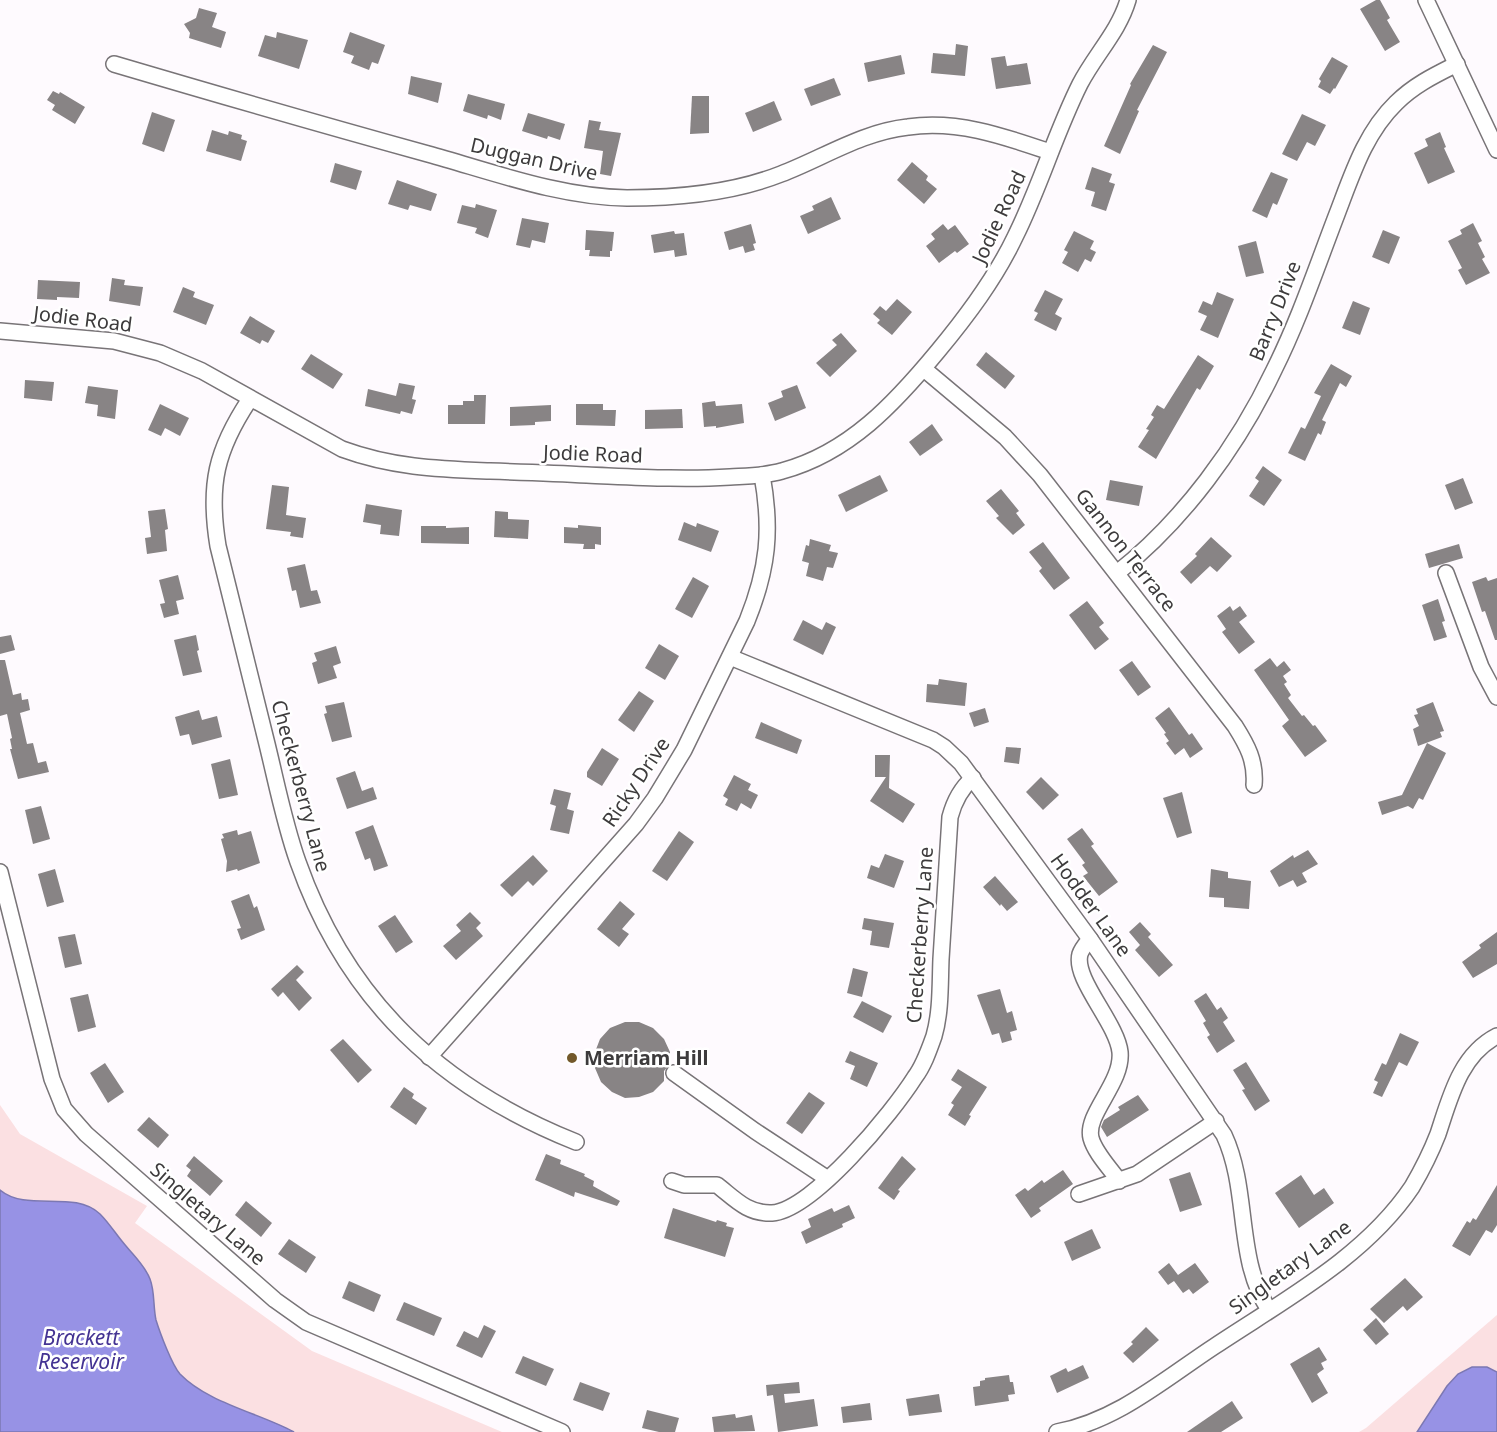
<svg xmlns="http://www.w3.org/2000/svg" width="1497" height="1432" font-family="'Noto Sans',sans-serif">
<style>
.green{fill:#fbe0e2}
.water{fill:#9792e5;stroke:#7c78b2;stroke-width:1.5}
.building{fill:#888485}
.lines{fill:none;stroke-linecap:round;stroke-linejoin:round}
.minor-casing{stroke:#787477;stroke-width:18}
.minor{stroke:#fff;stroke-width:15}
.poi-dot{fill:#73592b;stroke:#fff;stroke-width:2}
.labels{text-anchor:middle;stroke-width:5;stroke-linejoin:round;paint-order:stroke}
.street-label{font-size:20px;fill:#3d3b3c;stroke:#fff}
.poi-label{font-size:20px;font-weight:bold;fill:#3d3b3c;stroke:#fff;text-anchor:start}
.water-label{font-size:21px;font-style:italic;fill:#443393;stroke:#fff}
</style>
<rect width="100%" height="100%" fill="#fefafe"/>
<!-- green -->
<g class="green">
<polygon points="0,1105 20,1134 147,1206 135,1223 312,1351 502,1432 0,1432"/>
<polygon points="1497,1315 1497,1432 1359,1432 1366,1428"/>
</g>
<!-- water -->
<g class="water">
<path d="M0,1190c28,23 73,-1 100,24 10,10 17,22 26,32 9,11 19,20 24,33 5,13 3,28 6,41 4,13 16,45 24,54 28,29 79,39 114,58h-294z"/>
<polygon points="1472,1367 1487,1367 1497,1372 1497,1432 1417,1432 1447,1386 1458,1374"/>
</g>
<!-- building -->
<g class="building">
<polygon points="1376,0 1380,0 1390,18 1387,20 1400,42 1385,51 1360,9"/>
<polygon points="199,8 217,13 212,27 226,32 221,48 189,38 190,33 184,24 196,18"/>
<polygon points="277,32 308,40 299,69 258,56 265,35 276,38"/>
<polygon points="350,32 385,45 378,64 372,62 369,70 351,63 354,56 343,52"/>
<polygon points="956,44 968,46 965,76 931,73 933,53 955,55"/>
<polygon points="1153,45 1167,52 1137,110 1139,111 1120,154 1104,146 1131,85 1130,84"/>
<polygon points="901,55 905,74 868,82 864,63"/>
<polygon points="1005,56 1007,66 1027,63 1031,84 996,89 991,58"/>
<polygon points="1332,57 1348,66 1335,89 1334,88 1330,94 1318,87 1321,81 1319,79"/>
<polygon points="411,76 442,83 438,103 408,94"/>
<polygon points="834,78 841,95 811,106 804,89"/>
<polygon points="53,91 59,94 60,92 85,107 75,124 52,110 55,105 47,100"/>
<polygon points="468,94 505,104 501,120 488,115 487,119 463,111"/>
<polygon points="692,96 709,96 709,133 690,134"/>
<polygon points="774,101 782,120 753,132 745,113"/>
<polygon points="152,112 175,120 164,152 142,144"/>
<polygon points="528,113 565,124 560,140 548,136 547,139 522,131"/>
<polygon points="1302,114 1326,125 1315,146 1307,142 1297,161 1282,154"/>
<polygon points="589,120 601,122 599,130 621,133 611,176 600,174 603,151 584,148"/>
<polygon points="212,130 228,135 229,131 242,135 241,139 247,141 241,161 206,151"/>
<polygon points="1440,132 1446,147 1444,148 1455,172 1428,184 1414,153 1428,146 1425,139"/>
<polygon points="912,162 928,176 926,180 937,189 924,204 897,180"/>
<polygon points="335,163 362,171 356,190 330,182"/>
<polygon points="1092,167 1112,174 1109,182 1115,184 1106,211 1091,206 1095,192 1085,189"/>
<polygon points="1271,172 1288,179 1277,205 1273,203 1267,218 1252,211"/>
<polygon points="397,180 437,194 431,211 410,205 408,210 388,204"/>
<polygon points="831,197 841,219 808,234 800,216 814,210 812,206"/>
<polygon points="476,204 497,210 488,238 475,233 477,228 457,223 462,205 475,208"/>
<polygon points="522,218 549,223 545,243 532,240 530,248 516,245"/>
<polygon points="1473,223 1482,241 1478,243 1485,257 1482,259 1490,273 1466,285 1458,270 1462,268 1448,241 1462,234 1460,230"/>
<polygon points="751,224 756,243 753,244 755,250 745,253 743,246 729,250 724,232"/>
<polygon points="943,224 948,230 955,225 969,244 957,253 955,251 939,263 926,246 935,239 931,234"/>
<polygon points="586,230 614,232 612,251 610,251 610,257 589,256 590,250 585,250"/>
<polygon points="1383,230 1400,237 1389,264 1372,257"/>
<polygon points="674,231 675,234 684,233 687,255 675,257 674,250 654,253 651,235"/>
<polygon points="1074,231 1094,241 1090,249 1096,252 1091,262 1085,259 1078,272 1062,263 1068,252 1064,250"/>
<polygon points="1256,241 1264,273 1246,277 1238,246"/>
<polygon points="112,278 125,280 124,285 143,287 140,306 109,301"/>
<polygon points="38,280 80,282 79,298 57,297 57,300 37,299"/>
<polygon points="183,287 195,292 193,297 214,305 206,325 173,312"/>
<polygon points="1045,290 1063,299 1055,314 1062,318 1056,331 1034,320 1038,313 1034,311"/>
<polygon points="1217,292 1234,299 1218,338 1200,330 1207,316 1198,312 1203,301 1212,305"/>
<polygon points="897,299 912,312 892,335 877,323 880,320 873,314 880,306 886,311"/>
<polygon points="1353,301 1370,308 1360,335 1342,328"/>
<polygon points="250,316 275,331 268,343 262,340 260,344 240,333"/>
<polygon points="841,333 857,351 830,377 816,363 837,345 832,340"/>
<polygon points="986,352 1015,376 1005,389 976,365"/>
<polygon points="311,354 343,374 333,389 301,369"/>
<polygon points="1198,355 1214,366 1200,390 1197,388 1156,459 1138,447 1149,430 1146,429 1154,417 1151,415 1157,405 1164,409"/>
<polygon points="1331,364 1352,376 1346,387 1340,383 1322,420 1326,422 1321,435 1318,433 1305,461 1288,453 1301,427 1305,429 1321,396 1314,393"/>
<polygon points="25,380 54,382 52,401 24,398"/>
<polygon points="399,383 415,386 412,399 416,400 412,414 401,411 400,414 365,406 368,389 396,396"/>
<polygon points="797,385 806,408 775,421 768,403 783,397 781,391"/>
<polygon points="88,386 118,390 115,419 97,416 98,405 85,403"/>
<polygon points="474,395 486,395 485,424 448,424 448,405 463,405 463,401 474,401"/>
<polygon points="715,401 716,406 742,404 744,423 716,428 716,426 704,427 702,403"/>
<polygon points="160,404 189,418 180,436 165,428 161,436 148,430"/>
<polygon points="576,404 603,404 603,410 616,410 615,426 576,425"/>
<polygon points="551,405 551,421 535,422 535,425 510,426 510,407"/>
<polygon points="682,409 683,428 645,429 645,410"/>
<polygon points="932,424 943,440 920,456 909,442"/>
<polygon points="1263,466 1282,480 1264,506 1249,496 1259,481 1255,478"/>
<polygon points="880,475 888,491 846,512 838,495"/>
<polygon points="1463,478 1473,503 1455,510 1445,485"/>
<polygon points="1110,480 1143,486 1139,506 1106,500"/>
<polygon points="272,485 289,487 286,515 306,518 303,538 290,536 291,532 266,529"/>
<polygon points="1001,489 1019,511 1016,513 1025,525 1013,535 996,518 999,516 986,501"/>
<polygon points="366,504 402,510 399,536 380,534 381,525 363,522"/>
<polygon points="165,509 168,529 165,530 167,551 147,554 145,538 151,537 148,511"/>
<polygon points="495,511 508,512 508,519 529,520 528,539 494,537"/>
<polygon points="684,522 696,527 697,523 719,531 711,552 678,540"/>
<polygon points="578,525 601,527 601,545 595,544 595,549 583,549 584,544 564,543 564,527 578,528"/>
<polygon points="421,526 446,526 446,528 469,527 469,544 421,543"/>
<polygon points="1211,537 1232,556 1217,572 1210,566 1191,584 1180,572 1197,556 1195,554"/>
<polygon points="810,539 831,545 829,551 838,553 833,568 827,567 823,581 806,576 809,563 802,561 806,545 809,546"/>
<polygon points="1043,542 1070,578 1054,590 1039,571 1042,568 1029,552"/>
<polygon points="1459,544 1463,558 1429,568 1425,554"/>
<polygon points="305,564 311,591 317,590 321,603 300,608 296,590 292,591 287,568"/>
<polygon points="178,575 184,599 176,601 179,614 164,618 160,604 165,603 159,580"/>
<polygon points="693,577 709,586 692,618 675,609"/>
<polygon points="1486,577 1488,581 1497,578 1497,640 1495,640 1485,611 1482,612 1472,582"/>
<polygon points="1438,599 1445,621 1442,622 1447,637 1434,641 1422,605"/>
<polygon points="1087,601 1104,623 1099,627 1109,639 1095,650 1069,615"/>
<polygon points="1230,606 1233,611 1240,606 1247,616 1239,622 1255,642 1239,654 1222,632 1226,629 1217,616"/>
<polygon points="803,620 822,630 826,622 836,627 823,655 793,640"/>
<polygon points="11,635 15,650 0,654 0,637"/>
<polygon points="196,635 199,650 197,651 202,672 183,676 174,640"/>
<polygon points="659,644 679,656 665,680 645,668"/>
<polygon points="336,646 341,663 333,666 337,678 318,684 312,663 317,661 314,653"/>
<polygon points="1270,658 1277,667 1284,661 1291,670 1283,676 1287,682 1284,684 1291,695 1288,698 1302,716 1304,715 1313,726 1315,725 1327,741 1305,757 1282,726 1289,720 1254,670"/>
<polygon points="0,660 5,660 13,695 21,693 22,700 28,699 30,710 20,713 27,744 33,743 38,763 46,761 49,772 18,779 10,749 12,749 10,739 12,738 7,714 0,716"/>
<polygon points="1132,661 1151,687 1138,696 1119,670"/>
<polygon points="939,679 967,683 965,706 926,702 927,684 938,685"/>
<polygon points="639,691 654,701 634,732 618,720"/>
<polygon points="344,702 352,737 332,742 324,714 327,713 325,706"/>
<polygon points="1433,702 1444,731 1440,732 1442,737 1418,746 1413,729 1419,726 1414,715 1418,714 1416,709"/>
<polygon points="1169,707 1189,735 1192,733 1203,749 1190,758 1184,748 1175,755 1166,743 1169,741 1164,734 1166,733 1155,718"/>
<polygon points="985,708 989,722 974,727 969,713"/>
<polygon points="199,710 202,720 217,716 222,737 192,745 189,734 180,736 175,717"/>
<polygon points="761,722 802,740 797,754 755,738"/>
<polygon points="1427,743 1446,753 1423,800 1419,798 1413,809 1408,806 1382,815 1378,802 1402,795"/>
<polygon points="1006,747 1021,748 1019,764 1004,762"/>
<polygon points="602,748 619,759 602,786 587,777 587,772"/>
<polygon points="875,755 890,755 889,788 915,804 903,823 870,801 886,777 875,777"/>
<polygon points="230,759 238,795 219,799 211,764"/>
<polygon points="355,771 362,791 373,787 377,799 347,809 336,778"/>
<polygon points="734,775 751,784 748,790 758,795 751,809 741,803 737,811 725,805 728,799 723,796"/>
<polygon points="1041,777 1059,795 1043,810 1026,792"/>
<polygon points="554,789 571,793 567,809 574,811 569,834 550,830 556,806 550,804"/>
<polygon points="1182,792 1192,833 1177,838 1163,798"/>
<polygon points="41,806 50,839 33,844 25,810"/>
<polygon points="373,825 388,866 374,871 370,858 365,860 355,832"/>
<polygon points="1082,828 1094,844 1091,846 1118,882 1099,896 1083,876 1088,873 1082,865 1085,863 1067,839"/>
<polygon points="237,830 238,835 251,831 260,863 238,871 237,869 226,872 227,861 221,839 224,838 222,834"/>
<polygon points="679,831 694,842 667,881 652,871"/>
<polygon points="1308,850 1318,864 1302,873 1307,882 1297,887 1293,880 1279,887 1270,871 1293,855 1294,858"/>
<polygon points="885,854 904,861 894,888 867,878 871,865 879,868"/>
<polygon points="533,855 548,871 533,886 528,881 512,897 500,885"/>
<polygon points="55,869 64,902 47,907 38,874"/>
<polygon points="1211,869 1228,872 1228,878 1251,881 1249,909 1224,907 1224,898 1209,897"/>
<polygon points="995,876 1018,902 1007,911 1001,904 1000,906 983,887"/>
<polygon points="249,894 254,908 257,906 265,930 241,940 237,929 241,928 231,901"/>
<polygon points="620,901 635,914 622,929 629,934 619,947 597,929"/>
<polygon points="470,912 481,923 476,928 483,936 456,960 443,946 461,931 456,925"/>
<polygon points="395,915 413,942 396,953 378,926"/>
<polygon points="864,918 894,923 889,948 870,945 872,931 862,929"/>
<polygon points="1140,922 1151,934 1148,937 1173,965 1159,977 1135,950 1140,945 1129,932"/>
<polygon points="1497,932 1497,964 1473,978 1462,962 1481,948 1479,945"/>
<polygon points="75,934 82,964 65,968 58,937"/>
<polygon points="297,965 304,972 296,980 312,998 299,1011 283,992 278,997 271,989"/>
<polygon points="853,968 868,972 862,997 847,993"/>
<polygon points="1000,989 1007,1013 1012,1011 1017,1030 1010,1032 1012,1040 1002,1043 999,1033 992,1035 977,995"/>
<polygon points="1206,993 1217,1010 1221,1007 1228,1018 1223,1022 1235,1041 1217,1053 1207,1037 1210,1035 1203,1023 1206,1021 1194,1001"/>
<polygon points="88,994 96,1027 78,1032 70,998"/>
<polygon points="862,1001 892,1016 883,1033 853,1017"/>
<polygon points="625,1022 639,1022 653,1028 664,1039 670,1052 670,1064 664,1071 664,1081 653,1092 639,1097 625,1098 612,1092 601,1082 595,1068 595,1052 600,1039 610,1028"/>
<polygon points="1400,1033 1419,1042 1407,1066 1399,1062 1382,1097 1373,1093 1378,1082 1374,1080 1382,1063 1386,1065"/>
<polygon points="343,1039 372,1070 358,1083 330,1050"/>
<polygon points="850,1051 878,1063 867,1087 850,1079 855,1066 845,1062"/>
<polygon points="1246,1062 1270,1101 1255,1111 1242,1090 1245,1089 1233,1070"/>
<polygon points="105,1063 124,1092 108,1103 90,1073"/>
<polygon points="958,1069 987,1087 969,1115 971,1116 965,1126 948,1115 954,1105 951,1103 962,1087 951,1080"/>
<polygon points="404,1087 414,1094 412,1098 427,1108 416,1125 390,1107"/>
<polygon points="809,1092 825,1103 802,1134 786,1123"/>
<polygon points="1138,1095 1149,1110 1107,1137 1101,1127 1104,1120 1120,1110 1118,1107"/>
<polygon points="149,1117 169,1135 158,1148 137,1130"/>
<polygon points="546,1154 561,1160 560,1164 585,1174 584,1176 594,1181 593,1186 620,1201 617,1206 575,1192 574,1197 535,1180"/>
<polygon points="194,1156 223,1181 210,1196 187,1176 191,1170 186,1166"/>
<polygon points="902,1156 916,1169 898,1190 900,1191 894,1200 878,1188"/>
<polygon points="1063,1170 1073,1184 1039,1208 1041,1211 1031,1218 1015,1195 1025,1188 1028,1191 1042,1180 1044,1183"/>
<polygon points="1190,1172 1202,1205 1180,1212 1169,1179"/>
<polygon points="1301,1175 1314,1195 1324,1188 1334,1203 1299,1228 1275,1193"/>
<polygon points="1497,1185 1497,1225 1492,1233 1486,1230 1470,1256 1452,1246 1467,1221 1470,1223 1473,1218 1476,1220"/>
<polygon points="246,1201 272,1223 261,1237 235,1215"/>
<polygon points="849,1205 855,1218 842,1224 843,1227 806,1244 801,1232 811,1227 808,1219 832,1208 834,1212"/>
<polygon points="673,1208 716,1222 717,1220 727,1223 726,1226 734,1228 725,1257 664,1238"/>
<polygon points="1092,1229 1101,1248 1072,1261 1064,1242"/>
<polygon points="289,1239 316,1257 306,1273 278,1254"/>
<polygon points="1169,1263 1178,1275 1195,1263 1209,1282 1193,1294 1189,1289 1183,1293 1174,1281 1168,1285 1158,1272"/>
<polygon points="1405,1278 1423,1297 1407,1311 1403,1306 1384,1323 1370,1309"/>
<polygon points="349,1281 381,1295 374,1312 342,1298"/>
<polygon points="404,1302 442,1318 434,1336 396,1320"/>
<polygon points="1376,1318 1389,1334 1376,1345 1363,1330"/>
<polygon points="484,1325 496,1331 482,1358 456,1346 464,1331 478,1338"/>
<polygon points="1146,1327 1159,1340 1133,1363 1123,1353 1133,1344 1131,1342"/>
<polygon points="1319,1347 1327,1360 1321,1363 1324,1369 1317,1374 1328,1393 1312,1403 1290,1364"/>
<polygon points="523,1356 554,1369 546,1386 515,1373"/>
<polygon points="1083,1365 1089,1378 1057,1393 1050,1376 1066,1368 1068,1372"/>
<polygon points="1009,1375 1010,1382 1013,1382 1015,1394 1008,1395 1009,1401 975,1406 973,1387 980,1386 980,1381 985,1380 985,1378"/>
<polygon points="580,1382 610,1393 603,1411 573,1400"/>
<polygon points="799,1382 800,1393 784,1394 785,1403 814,1399 818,1426 778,1432 773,1395 767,1396 766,1385"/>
<polygon points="939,1394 942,1412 909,1416 906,1399"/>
<polygon points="1232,1401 1243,1418 1221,1432 1187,1432"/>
<polygon points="870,1403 872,1420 843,1423 841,1407"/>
<polygon points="647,1410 679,1418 675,1432 659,1432 642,1428"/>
<polygon points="735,1414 736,1418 752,1415 755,1431 714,1432 712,1417"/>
</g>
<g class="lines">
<!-- minor casing -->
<g class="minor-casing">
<g id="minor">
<polyline points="1426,0 1497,150"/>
<path d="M114,64c105,31 209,61 314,90 65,18 131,43 199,44 51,0 106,-5 154,-24 42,-16 81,-42 127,-47 50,-7 95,9 142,25"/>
<path d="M0,331l114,10 46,12 42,18 140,78c49,18 94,20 145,22 33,1 67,2 100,4 48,2 95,5 143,2 17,-1 35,-1 52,-6 67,-18 113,-68 156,-120 29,-35 57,-72 77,-114 25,-50 40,-103 65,-153 15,-29 39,-53 48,-84"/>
<path d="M924,369l81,68 35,38 195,251c12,19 21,35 19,59"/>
<path d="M250,399c-34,51 -42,86 -32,147 16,65 32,129 48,194 10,40 18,83 32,122 49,139 143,226 278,280"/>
<path d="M1117,573c66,-52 121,-127 157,-203 25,-50 43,-104 63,-156 15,-39 28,-81 59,-111 18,-18 39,-28 61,-39"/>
<polyline points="1446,573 1481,667 1497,697"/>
<path d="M730,657l203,83 11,7 17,16 129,176 134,196c26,56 11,123 45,175"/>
<polyline points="0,872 52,1079 64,1109 86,1134 275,1300 306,1322 562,1432"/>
<path d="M1090,939c-4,5 -8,9 -10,15 -7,25 37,69 40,98 3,31 -35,62 -29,86 4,15 19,30 28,43"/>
<path d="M429,1057l207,-233 19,-26 29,-48 63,-129c21,-52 25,-91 15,-146"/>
<polyline points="674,1073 755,1131 828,1179"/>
<path d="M672,1181l12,4h33c17,13 30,29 55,28 41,-3 121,-101 143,-136 9,-12 14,-27 19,-41 7,-24 6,-52 7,-77 3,-47 6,-94 9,-142 4,-15 10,-28 23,-39"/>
<polyline points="1079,1194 1137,1174 1216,1121"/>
<path d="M1057,1432c60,-11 109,-54 158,-86 69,-46 150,-89 197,-159 10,-17 19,-35 26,-53 12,-36 22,-79 59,-98"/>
</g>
</g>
<!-- minor -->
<use href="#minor" class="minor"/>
</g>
<!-- markers -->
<circle class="poi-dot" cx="572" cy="1058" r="6"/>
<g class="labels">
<!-- street labels -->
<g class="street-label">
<text transform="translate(534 159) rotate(13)" y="7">Duggan Drive</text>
<text transform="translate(999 217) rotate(-65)" y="7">Jodie Road</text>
<text transform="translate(1275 311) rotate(-68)" y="7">Barry Drive</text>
<text transform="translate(83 319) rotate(7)" y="7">Jodie Road</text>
<text transform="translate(593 454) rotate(2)" y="7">Jodie Road</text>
<text transform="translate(1126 550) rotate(52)" y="7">Gannon Terrace</text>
<text transform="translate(636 782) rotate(-56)" y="7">Ricky Drive</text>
<text transform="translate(301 786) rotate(75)" y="7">Checkerberry Lane</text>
<text transform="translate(1091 905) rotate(54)" y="7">Hodder Lane</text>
<text transform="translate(920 935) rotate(-86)" y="7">Checkerberry Lane</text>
<text transform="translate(208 1214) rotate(41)" y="7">Singletary Lane</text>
<text transform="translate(1290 1267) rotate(-36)" y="7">Singletary Lane</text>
</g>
<!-- poi labels -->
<g class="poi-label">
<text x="584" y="1065">Merriam Hill</text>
</g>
<!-- water labels -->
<g class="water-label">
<text x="81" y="1345">Brackett<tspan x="81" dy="24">Reservoir</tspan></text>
</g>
</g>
</svg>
